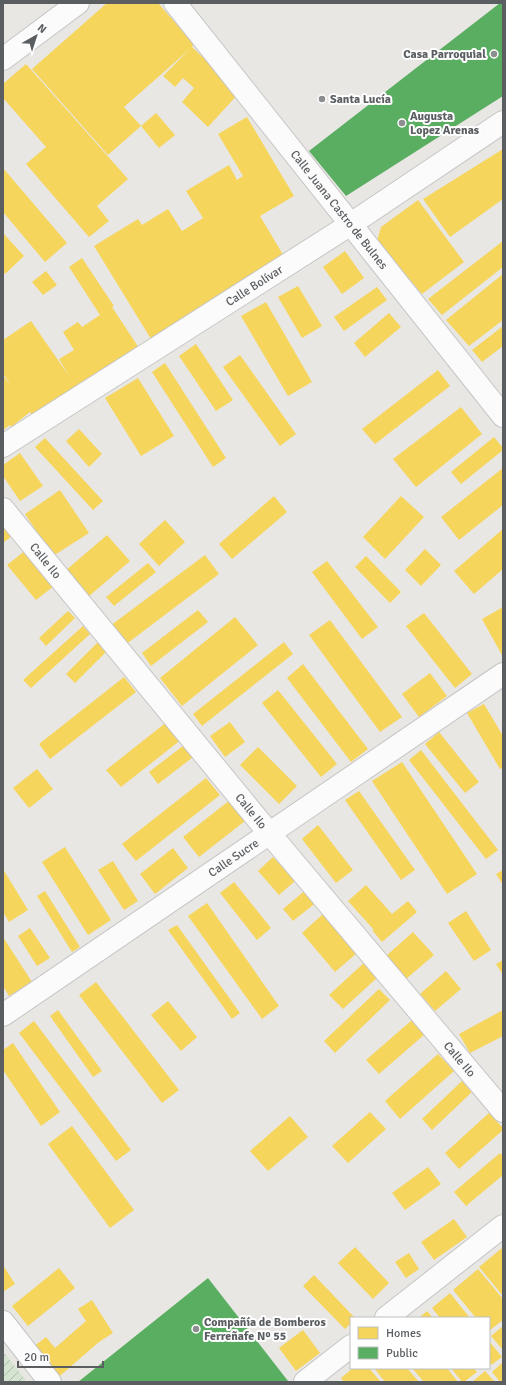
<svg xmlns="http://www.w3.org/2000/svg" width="506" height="1385" font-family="Signika,sans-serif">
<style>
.garden{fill:url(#garden-furrows)}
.homes{fill:#f6d55c}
.public{fill:#5aae61}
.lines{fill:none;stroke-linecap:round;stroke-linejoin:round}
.minor-casing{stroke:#c5c5c5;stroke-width:24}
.tertiary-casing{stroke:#c5c5c5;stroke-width:24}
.secondary-casing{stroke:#c4c5c5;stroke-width:24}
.minor{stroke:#fcfbfb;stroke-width:22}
.tertiary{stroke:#fcfbfb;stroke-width:22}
.secondary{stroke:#fcfbfb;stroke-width:22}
.poi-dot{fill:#8c8e8f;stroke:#fff;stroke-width:1.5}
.labels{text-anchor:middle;stroke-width:4;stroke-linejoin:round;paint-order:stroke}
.poi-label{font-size:12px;font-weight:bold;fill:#5a5e61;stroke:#fff;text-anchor:start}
.street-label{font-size:12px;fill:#5a5e61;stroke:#fff}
</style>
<defs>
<pattern id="garden-furrows" width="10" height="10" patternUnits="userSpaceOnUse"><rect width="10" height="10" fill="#d4e4d0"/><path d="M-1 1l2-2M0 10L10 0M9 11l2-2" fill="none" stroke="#afbcac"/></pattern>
</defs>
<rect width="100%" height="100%" fill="#e9e7e4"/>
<!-- garden -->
<polygon class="garden" points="3,1351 27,1382 3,1382"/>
<!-- homes -->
<g class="homes">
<polygon points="107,3 158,3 194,44 192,47 240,92 208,127 182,102 194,88 183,78 175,87 163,76 190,49 124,107 141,126 156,113 175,135 159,148 141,126 108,155 32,69"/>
<polygon points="26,64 128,179 97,206 109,221 89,237 26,164 46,147 3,98 3,84"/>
<polygon points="247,117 294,196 260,216 285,258 151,339 94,246 138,219 142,225 168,209 182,231 203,218 186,191 229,165 237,180 243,176 218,134"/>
<polygon points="503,149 503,199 450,237 423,199"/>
<polygon points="3,168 67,243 45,262 3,212"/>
<polygon points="418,200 464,262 422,294 377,241 381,227"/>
<polygon points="3,233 24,256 5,274 3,271"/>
<polygon points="503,241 503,267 442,315 428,299"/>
<polygon points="345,251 364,278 342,294 323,267"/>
<polygon points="82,258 114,306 112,307 139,348 34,418 30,412 11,427 10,425 3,430 3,377 4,377 11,385 3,374 3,340 31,321 69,376 59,359 74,350 63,332 78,322 82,327 100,315 69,267"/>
<polygon points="46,271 57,285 43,295 32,282"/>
<polygon points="503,274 503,320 469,346 446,320"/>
<polygon points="298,286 322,326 302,338 278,297"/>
<polygon points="377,287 387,300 344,331 334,317"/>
<polygon points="266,302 312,382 288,396 241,316"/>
<polygon points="389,313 401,327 365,357 354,343"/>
<polygon points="503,326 503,346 482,362 472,350"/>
<polygon points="196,344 233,400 216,411 179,356"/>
<polygon points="240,355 296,434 280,446 223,367"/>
<polygon points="165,363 226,458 213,467 152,372"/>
<polygon points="438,370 450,386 375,444 362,429"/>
<polygon points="138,378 174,436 141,456 105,398"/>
<polygon points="461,407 482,434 416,487 393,459"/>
<polygon points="79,429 102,454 89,467 66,441"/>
<polygon points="494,437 503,448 503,450 461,484 451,472"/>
<polygon points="45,438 103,501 93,510 35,447"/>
<polygon points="20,453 43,486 20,501 3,476 3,465"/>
<polygon points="503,468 503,505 459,540 441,517"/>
<polygon points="60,490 89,533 53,556 25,514"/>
<polygon points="274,496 287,512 232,559 219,544"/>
<polygon points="401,496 424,517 385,559 363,537"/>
<polygon points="165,520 185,542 159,566 139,544"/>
<polygon points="3,524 12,536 3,543"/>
<polygon points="503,529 503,569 474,594 454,571"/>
<polygon points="107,535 130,561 88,597 65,571"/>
<polygon points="425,549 441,565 421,586 405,570"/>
<polygon points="26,550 54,586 36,600 7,565"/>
<polygon points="205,555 219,574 125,645 110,626"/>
<polygon points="366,556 401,592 390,603 355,567"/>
<polygon points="327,561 378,627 362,639 312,572"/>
<polygon points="148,563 156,572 114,606 106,597"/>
<polygon points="503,607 503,657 482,619"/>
<polygon points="198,610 208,622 151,666 142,653"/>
<polygon points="68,611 75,618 46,646 39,638"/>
<polygon points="424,613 472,674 455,688 406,626"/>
<polygon points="235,617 258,645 182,706 160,678"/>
<polygon points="330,620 402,717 380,732 309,635"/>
<polygon points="83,626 90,634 31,688 23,680"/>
<polygon points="98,642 107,651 75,683 66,674"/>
<polygon points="284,642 293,654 202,726 193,714"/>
<polygon points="303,664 368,749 351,762 287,678"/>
<polygon points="430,673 447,696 419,717 402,694"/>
<polygon points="124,677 136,692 50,759 39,744"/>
<polygon points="278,690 337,764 321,777 262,703"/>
<polygon points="484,704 503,736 503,768 500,769 467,713"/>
<polygon points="168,721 182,739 121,787 106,770"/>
<polygon points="230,722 245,742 225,757 210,736"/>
<polygon points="439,732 479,782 465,793 425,744"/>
<polygon points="188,742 197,754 158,784 149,772"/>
<polygon points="258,747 297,786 279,804 240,765"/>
<polygon points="421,750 498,850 486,859 409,760"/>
<polygon points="402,762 477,874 447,894 372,781"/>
<polygon points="37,769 53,789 29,808 13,788"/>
<polygon points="206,778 220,795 136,861 122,844"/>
<polygon points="359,791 415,870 401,880 345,800"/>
<polygon points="230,800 245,821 199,857 183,837"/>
<polygon points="318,825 353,870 336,883 302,839"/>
<polygon points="65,847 111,920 88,935 42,862"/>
<polygon points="173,848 188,868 155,894 140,874"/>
<polygon points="273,857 295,881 279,895 258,871"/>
<polygon points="113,861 138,901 124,910 98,870"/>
<polygon points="3,869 28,910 9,922 3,912"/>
<polygon points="503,870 503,885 496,874"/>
<polygon points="234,882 271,928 257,940 220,893"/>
<polygon points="366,885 392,914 408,901 417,912 382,942 372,930 374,930 348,901"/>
<polygon points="308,888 318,901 293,921 283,909"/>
<polygon points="45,891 80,947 72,952 37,896"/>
<polygon points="207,903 279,1006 262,1019 188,916"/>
<polygon points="466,911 491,950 474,961 448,923"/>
<polygon points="323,914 357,953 335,972 302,933"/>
<polygon points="177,925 240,1013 232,1019 168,930"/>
<polygon points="30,928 50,958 37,966 18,936"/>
<polygon points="413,932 434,955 406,979 386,956"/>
<polygon points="3,937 32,982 9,996 3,986"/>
<polygon points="503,960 503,975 496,964"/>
<polygon points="366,961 379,976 343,1009 329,995"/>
<polygon points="446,971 461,989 435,1011 420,994"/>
<polygon points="96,982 179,1090 162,1103 79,995"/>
<polygon points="379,989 390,1000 335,1053 324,1041"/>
<polygon points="168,1001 197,1037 181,1051 151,1015"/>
<polygon points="58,1010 102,1071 93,1077 50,1016"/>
<polygon points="503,1010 503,1036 470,1053 459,1034"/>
<polygon points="412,1020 425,1034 379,1074 366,1060"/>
<polygon points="34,1021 131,1150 116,1161 19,1033"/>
<polygon points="13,1043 60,1112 41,1126 3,1070 3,1050"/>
<polygon points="438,1054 454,1071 400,1119 385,1101"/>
<polygon points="462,1081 472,1092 432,1130 422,1119"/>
<polygon points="370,1112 386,1129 348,1163 332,1146"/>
<polygon points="489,1113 503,1128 503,1130 459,1169 445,1153"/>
<polygon points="290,1116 308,1137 268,1171 250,1151"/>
<polygon points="72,1126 134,1210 110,1228 48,1144"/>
<polygon points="500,1153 503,1156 503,1175 466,1206 454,1192"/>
<polygon points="428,1167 441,1184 405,1210 392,1193"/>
<polygon points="454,1219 467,1237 434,1260 421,1242"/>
<polygon points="355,1247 389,1283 373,1299 338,1263"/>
<polygon points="502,1248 503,1249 503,1296 479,1267"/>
<polygon points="409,1253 419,1269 406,1278 395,1262"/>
<polygon points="3,1265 15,1284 3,1292"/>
<polygon points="59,1268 75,1288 28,1326 12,1306"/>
<polygon points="478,1269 503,1299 503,1320 489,1331 489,1318 476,1318 453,1290"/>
<polygon points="314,1275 355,1318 351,1318 351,1323 345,1329 303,1286"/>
<polygon points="450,1293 470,1318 440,1318 432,1308"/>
<polygon points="92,1300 113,1333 99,1342 54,1381 29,1350 46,1337 55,1348 86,1321 78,1309"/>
<polygon points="427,1311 433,1318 419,1318"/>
<polygon points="503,1326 503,1350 491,1336"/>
<polygon points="303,1330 320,1353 296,1371 279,1348"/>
<polygon points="489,1341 502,1357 491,1365 489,1362"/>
<polygon points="503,1362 503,1382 500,1382 492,1372"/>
<polygon points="353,1368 369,1368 381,1382 344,1382 341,1378"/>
<polygon points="374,1368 407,1368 419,1382 385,1382"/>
<polygon points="412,1368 447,1368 458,1382 424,1382"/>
<polygon points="451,1368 474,1368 477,1372 464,1382 462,1382"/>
<polygon points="485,1371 495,1382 472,1382"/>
</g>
<!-- public -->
<g class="public">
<polygon points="500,3 503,3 503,96 346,196 309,151"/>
<polygon points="208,1278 288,1381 286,1382 78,1382"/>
</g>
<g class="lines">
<!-- minor casing -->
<g class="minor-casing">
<g id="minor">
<path id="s1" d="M175,3l328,413"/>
<path id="s2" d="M3,509l266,324 234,278"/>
<path id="s3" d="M3,1015l500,-341"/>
<polyline points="386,1318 503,1226"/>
<polyline points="305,1382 351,1346"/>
</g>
</g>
<!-- tertiary casing -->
<g class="tertiary-casing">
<g id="tertiary">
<polyline points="3,59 78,3"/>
<path id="s4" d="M3,446l348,-222 152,-102"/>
</g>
</g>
<!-- secondary casing -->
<g class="secondary-casing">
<polyline id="secondary" points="3,1322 50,1382"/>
</g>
<!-- minor -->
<use href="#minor" class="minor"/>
<!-- tertiary -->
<use href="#tertiary" class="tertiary"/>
<!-- secondary -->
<use href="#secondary" class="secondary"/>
</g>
<!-- markers -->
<g class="poi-dot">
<circle cx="494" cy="54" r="4"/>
<circle cx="322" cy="99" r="4"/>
<circle cx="402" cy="123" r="4"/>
<circle cx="196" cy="1329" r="4"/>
</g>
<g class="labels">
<!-- poi labels -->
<g class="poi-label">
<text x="486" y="58" text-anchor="end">Casa Parroquial</text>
<text x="330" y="103">Santa Lucía</text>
<text x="410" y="120">Augusta<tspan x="410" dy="14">Lopez Arenas</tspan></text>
<text x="204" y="1326">Compañía de Bomberos<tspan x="204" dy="14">Ferreñafe Nº 55</tspan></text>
</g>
<!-- street labels -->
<g class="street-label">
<text dy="4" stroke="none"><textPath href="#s1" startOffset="264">Calle Juana Castro de Bulnes</textPath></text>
<text dy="4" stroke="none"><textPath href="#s4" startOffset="298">Calle Bolívar</textPath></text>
<text dy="4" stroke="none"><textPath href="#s2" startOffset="67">Calle Ilo</textPath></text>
<text dy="4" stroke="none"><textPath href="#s2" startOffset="391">Calle Ilo</textPath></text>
<text dy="4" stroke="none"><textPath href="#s3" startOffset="279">Calle Sucre</textPath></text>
<text dy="4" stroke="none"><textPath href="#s2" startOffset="715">Calle Ilo</textPath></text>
</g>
</g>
<!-- border -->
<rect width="506" height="1385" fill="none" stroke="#5a5e61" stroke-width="8"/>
<!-- legend -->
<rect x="350" y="1317" width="140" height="52" fill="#ffffff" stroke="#bdbfc0"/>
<rect x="358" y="1327" width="20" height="12" fill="#f6d55c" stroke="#bdbfc0"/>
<text x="386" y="1337" font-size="12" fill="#5a5e61">Homes</text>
<rect x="358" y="1347" width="20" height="12" fill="#5aae61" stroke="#bdbfc0"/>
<text x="386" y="1357" font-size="12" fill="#5a5e61">Public</text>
<!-- north arrow -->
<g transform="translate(36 36) rotate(39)" stroke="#ffffff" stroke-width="3" paint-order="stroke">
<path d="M0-3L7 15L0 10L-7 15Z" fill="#5a5e61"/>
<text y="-6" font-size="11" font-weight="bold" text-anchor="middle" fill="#5a5e61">N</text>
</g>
<!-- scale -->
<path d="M18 1361v6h85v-6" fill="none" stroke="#5a5e61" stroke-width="2"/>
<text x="24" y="1361" font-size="12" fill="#5a5e61" stroke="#ffffff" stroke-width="3" paint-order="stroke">20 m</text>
</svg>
